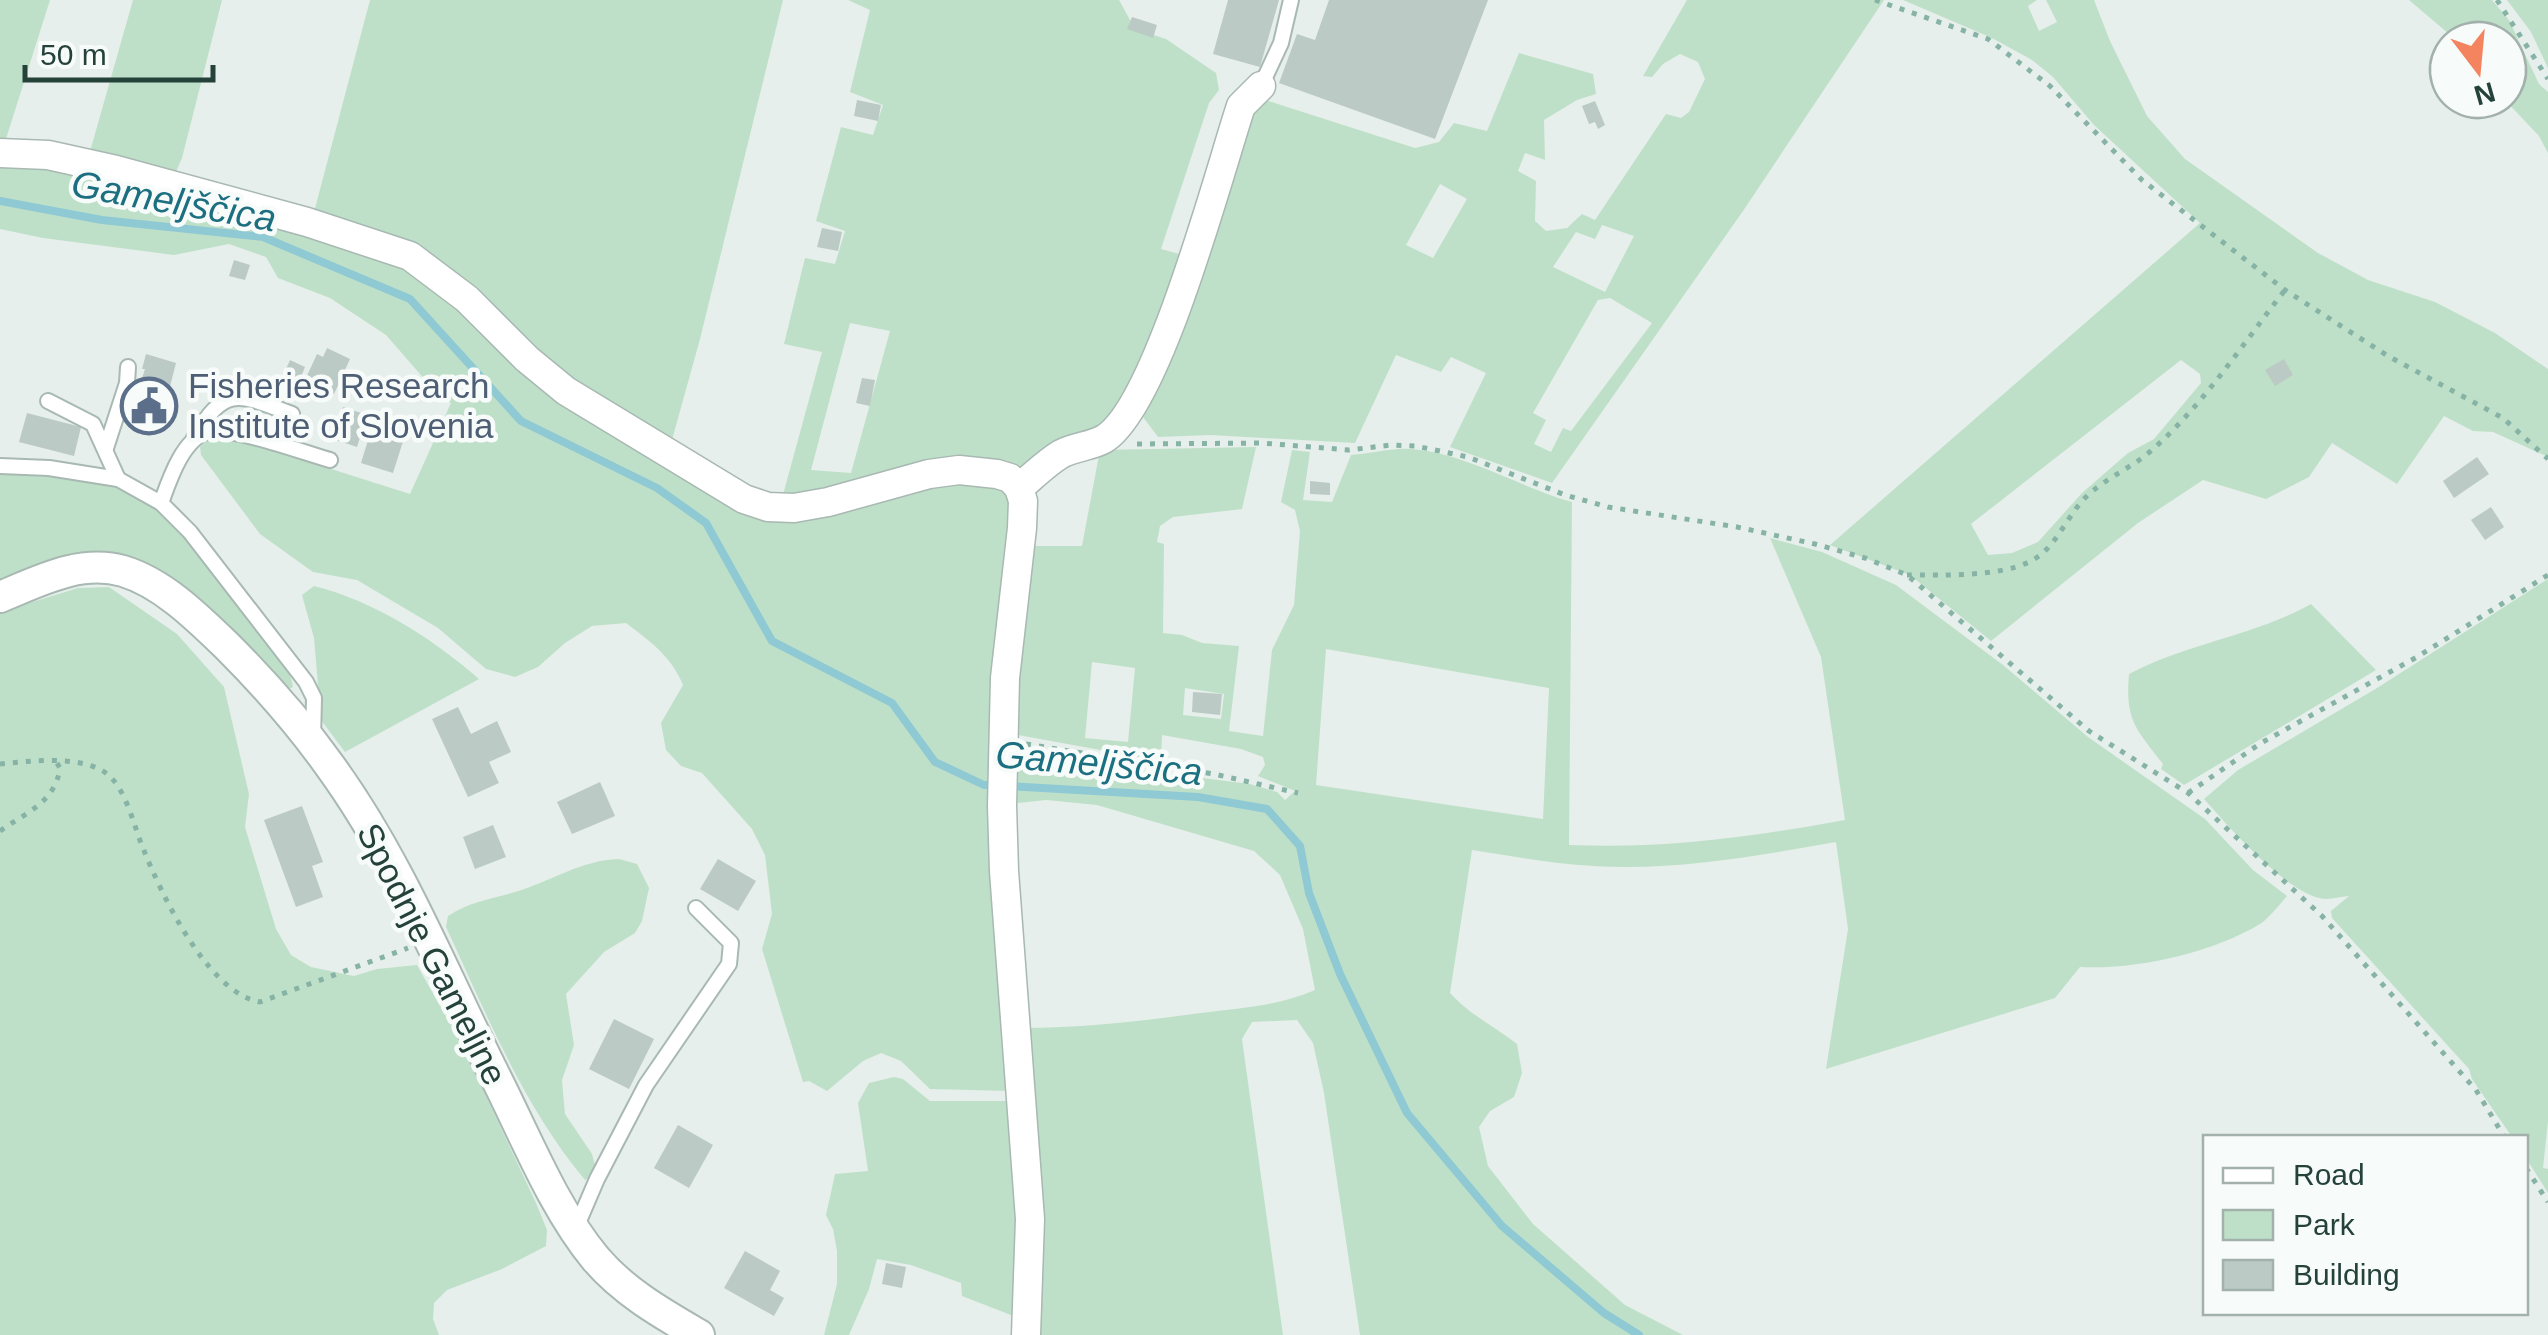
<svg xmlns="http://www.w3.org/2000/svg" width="2548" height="1335" font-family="Arial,sans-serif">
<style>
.green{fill:#bfe0c8;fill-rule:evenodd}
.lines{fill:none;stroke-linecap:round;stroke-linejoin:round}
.stream{stroke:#8ec9d4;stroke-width:8}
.building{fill:#bbcac4}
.service-casing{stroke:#a8b8b2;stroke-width:18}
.minor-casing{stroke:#a8b8b2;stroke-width:31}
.tertiary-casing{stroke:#a8b8b2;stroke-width:34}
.path{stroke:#86b3a5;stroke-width:5;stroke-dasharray:5 8;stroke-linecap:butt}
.service{stroke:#fff;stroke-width:14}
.minor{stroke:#fff;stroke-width:28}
.tertiary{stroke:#fff;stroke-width:30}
.labels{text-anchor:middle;stroke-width:9;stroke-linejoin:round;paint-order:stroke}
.service-label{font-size:35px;fill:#4e5e75;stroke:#f7fbf9;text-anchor:start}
.street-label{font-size:35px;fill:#24423a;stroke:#f7fbf9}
.water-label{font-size:38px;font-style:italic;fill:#1c6f80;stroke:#f7fbf9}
</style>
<rect width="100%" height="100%" fill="#e6efeb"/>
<!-- green -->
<g class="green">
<polygon points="0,0 50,0 4,145 0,144"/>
<polygon points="133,0 222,0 182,158 174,176 89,155"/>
<polygon points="370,0 783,0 700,339 670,447 571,385 458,279 313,216"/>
<path d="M848,0h271l16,29 31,10 50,34 3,17 -10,13 -48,146 22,6 -36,104 -40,63 -86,49 -240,31 41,-150 -38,-8 21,-86 30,6 10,-33 -29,-10 25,-94 32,8 10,-30 -33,-13 20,-82zM850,323l40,8 -39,142 -40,-3z"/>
<path d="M1687,0h197l-141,211 -191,272 -102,-36 36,-74 -35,-16 -10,15 -45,-17 -41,88 -144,-8 -53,2 -21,-28 122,-311 156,50 24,-6 15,-19 33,8 32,-78 74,21 3,20 -19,6 -33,20 1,40 -20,-7 -7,18 18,10 -1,40 11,10 21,-3 15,-14 13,6 71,-106 15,4 8,-6 16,-33 -7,-17 -18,-8 -17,10 -11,13 -9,-1zM1440,184l27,15 -34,59 -27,-13zM1602,225l32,11 -29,56 -52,-25 23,-35 19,7zM1610,298l42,25 -81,108 -8,-3 -12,24 -17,-8 12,-24 -13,-7 65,-113z"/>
<path d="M1903,0h134l-9,6 11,25 18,-9 -11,-22h48l16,41 37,75 38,43 133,94 50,27 67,22 60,31 53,36v88l-55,-25 -20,-1 -29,-15 -47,68 -65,-41 -23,34 -43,22 -63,-19 -65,43 -147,118 -81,-66 -80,-30 370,-322 -106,-98 -41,-48 -21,-17 -40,-22zM2181,360l19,14 1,9 -47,56 -26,14 -46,40 -44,49 -26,11 -24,2 -17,-31z"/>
<polygon points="2409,0 2492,0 2509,20 2539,84 2548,92 2548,153 2539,136 2505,100 2508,100 2508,40 2456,40"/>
<polygon points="2507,0 2548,0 2548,68 2531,32"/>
<path d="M0,158l41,3 367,102 345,247 196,-27 57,5 9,18 -6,585 -79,-2 -29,-28 -20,-8 -18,8 -36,30 -18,-10 -6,1 -41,-133 10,-35 -7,-59 -13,-26 -50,-56 -21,-7 -15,-16 -5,-27 22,-38c-12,-29 -32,-43 -57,-62l-34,3 -27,17 -27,24 -23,10 -29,-8 -48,-41 -81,-48 -44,-8 -53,-38 -59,-79 -1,-8 9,-8 18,-3 183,58 41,-91 -17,-13 -48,-55 -56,-37 -52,-20 -12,-21 -37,-13 -55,11 -131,-17 -43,-9z"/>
<path d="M1256,447l-14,62 -69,8 -13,9 -3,16 7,2 -1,89 19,2 20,8 37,3 -10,85 34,5 9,-86 22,-45 6,-74 -5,-21 -14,-8 11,-52 18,2 -7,48 29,2 19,-47c16,-1 31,-5 47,-6 55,-3 122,39 174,53l-3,343c96,4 182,-8 276,-25l-24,-163 -51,-119 52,14 74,33 107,80 85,72 117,82 48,51 34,26c-8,9 -17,21 -27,28 -48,29 -124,46 -180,43l-25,31 -229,71 22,-140 -12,-87c-79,14 -162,29 -243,24 -41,-2 -81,-10 -121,-16l-22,143c21,23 43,32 67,51l5,29 -8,24 -24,14 -11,16 9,39 45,58 92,81 58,30h-323l-36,-242 -11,-50 -16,-23 -45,2 -10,17 41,296h-248l-13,-307c61,0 119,-7 179,-15 40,-5 77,-7 114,-23l-12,-61 -23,-54 -26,-24 -157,-46 -51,-5 -37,4 3,-46 34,-6 85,17 119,15 27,8 8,8 10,-9 -37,-15 7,-11 -2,-8 -22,-8 -79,-14 -1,26 -143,-26 -5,-6 14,-183h55l18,-96zM1326,649l223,39 -6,131 -227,-34zM1092,662l43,6 -7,74 -43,-4zM1185,688l39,6 -3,25 -38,-4z"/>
<path d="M0,471c43,2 98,5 137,26 46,25 77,80 109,120 16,22 43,42 47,70l-7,3 -126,-118 -160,12z"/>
<path d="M2548,579v542l-5,47 5,1v24l-22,-35v-20l-14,-1 -40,-58 -3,-10 -137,-151 -1,-7 18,-15c-8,0 -20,5 -30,2 -35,-8 -91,-72 -115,-99l34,-29 139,-82z"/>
<path d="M314,586c60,15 118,52 165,93l-134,73 -24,-32 -7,-82 -12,-43z"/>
<polygon points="109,587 177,634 224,687 249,794 245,827 276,929 291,955 311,967 354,976 377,969 417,965 461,1043 536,1203 547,1230 546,1246 502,1269 447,1290 434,1303 433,1319 439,1335 0,1335 0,612 78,588"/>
<path d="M2311,604l65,66 -192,115 -23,-16 2,-5c-27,-35 -38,-43 -34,-90 58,-31 125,-38 182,-70z"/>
<path d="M619,859l18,5 12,24 -7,33 -7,12 -31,19 -38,42 8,51 -12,35 3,34 27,40 5,19 -12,7c-62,-74 -99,-167 -139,-253l2,-11c20,-14 43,-17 67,-24 35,-10 66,-32 104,-33z"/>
<polygon points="894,1077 903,1079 930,1101 1010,1101 1021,1220 1016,1317 962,1296 961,1283 911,1265 877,1259 869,1289 849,1335 824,1335 837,1284 837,1251 833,1229 826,1215 835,1174 868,1171 858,1103 869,1083"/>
</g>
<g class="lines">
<!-- stream -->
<g class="stream">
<polyline points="0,201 102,220 263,237 410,299 521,421 657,488 706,523 772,641 892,703 935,762 984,785 995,785"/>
<polyline points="1009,786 1198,797 1267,809 1300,846 1309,893 1340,974 1407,1113 1502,1226 1604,1313 1639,1335"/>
</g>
</g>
<!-- building -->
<g class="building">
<polygon points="1228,0 1279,0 1260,67 1213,54"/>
<polygon points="1329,0 1488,0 1435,139 1279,83 1297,34 1315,40"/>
<polygon points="1132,17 1157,25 1153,38 1127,29"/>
<polygon points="857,100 881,105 878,121 854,116"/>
<polygon points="1595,101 1605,125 1598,129 1595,122 1589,124 1582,106"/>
<polygon points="822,228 842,232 838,251 817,247"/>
<polygon points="234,260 250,265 245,280 229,276"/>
<polygon points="327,348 350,359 334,394 305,380 317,354 323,357"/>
<polygon points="146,354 176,363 159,429 128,422 145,369 142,369"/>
<polygon points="2284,359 2293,375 2275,386 2265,370"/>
<polygon points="290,360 305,367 294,394 278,387"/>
<polygon points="862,378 875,380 870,406 856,403"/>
<polygon points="343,407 367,415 357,447 333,439"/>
<polygon points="27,413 81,427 74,456 19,442"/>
<polygon points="373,424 405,435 393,473 361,463"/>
<polygon points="2477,457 2489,474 2454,498 2443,481"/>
<polygon points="1310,481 1330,483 1330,495 1310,494"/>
<polygon points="2491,507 2504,527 2485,540 2471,520"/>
<polygon points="1193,692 1222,694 1220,715 1192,712"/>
<polygon points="458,707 471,734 497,721 511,752 489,762 499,783 468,797 432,719"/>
<polygon points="600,782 615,816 572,834 557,802"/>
<polygon points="302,806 323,862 312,866 323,897 296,907 264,820"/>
<polygon points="493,825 506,857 475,869 463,837"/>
<polygon points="718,859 756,881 738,911 700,889"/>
<polygon points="614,1019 654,1039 629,1089 589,1069"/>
<polygon points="678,1125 713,1145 689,1188 654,1168"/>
<polygon points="745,1251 780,1271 770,1290 784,1298 774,1316 724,1288"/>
<polygon points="886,1263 906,1267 902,1288 882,1284"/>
</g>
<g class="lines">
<!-- service casing -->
<g class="service-casing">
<g id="service">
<polyline points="1261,86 1281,43 1291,0"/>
<polyline points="48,401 93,424 118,479"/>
<path d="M194,438c31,-54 45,-44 98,-24"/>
<polyline points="106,448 127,383 128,367"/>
<polyline points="0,466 49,468 118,479 161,503 190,532 306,682 314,698 313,740"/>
<path d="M161,503c8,-22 21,-63 46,-71 22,-7 98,21 123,28"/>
<polyline points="576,1228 597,1179 646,1085 729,964 731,943 696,908"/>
</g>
</g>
<!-- minor casing -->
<g class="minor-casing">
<g id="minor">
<polyline points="0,153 48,155 116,170 307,222 410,256 467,299 527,359 566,391 744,499 768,507 794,508 828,502 929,474 959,470 997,474 1010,478 1019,488 1023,501 1022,528 1005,678 1002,806 1004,871 1030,1219 1026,1335"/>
<path d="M1019,488c13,-11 27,-25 42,-34 13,-7 31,-8 43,-15 54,-33 115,-267 137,-333l20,-20"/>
</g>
</g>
<!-- tertiary casing -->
<g class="tertiary-casing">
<path id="tertiary" d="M0,597c39,-16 80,-38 123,-26 40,12 75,47 104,75 37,37 73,78 103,120 70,96 114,209 167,314 29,58 58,130 99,179 28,33 67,55 103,76"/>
</g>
<!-- path -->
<g class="path">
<polyline points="1875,0 1988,39 2050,86 2142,180 2285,290 2388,356 2503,418 2548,459"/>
<polyline points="2497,0 2548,79"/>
<polyline points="1137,444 1262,443 1349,450 1391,445 1416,446 1468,457 1565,495 1608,507 1737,527 1815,544 1865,558 1907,575 2089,731 2188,793 2322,916 2476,1090 2505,1138"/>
<path d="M1907,575c34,0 91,2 122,-13 28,-13 37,-47 60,-68 19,-17 44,-27 63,-44 52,-46 90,-105 133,-160"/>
<polyline points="1026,744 1214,774 1298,793"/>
<path d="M0,764c29,-3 72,-8 99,5 26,11 34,56 44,79 18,46 65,145 117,154l148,-54"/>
<polyline points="2188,793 2261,743 2417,657 2548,575"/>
<path d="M0,831c25,-18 55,-28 60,-63l-3,-5"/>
<polyline points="2526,1168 2548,1202"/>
</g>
<!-- service -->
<use href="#service" class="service"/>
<!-- minor -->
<use href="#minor" class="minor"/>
<!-- tertiary -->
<use href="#tertiary" class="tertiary"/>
</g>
<!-- icons -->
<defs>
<g id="civic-ring" transform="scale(2.875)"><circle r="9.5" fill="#f7fbf9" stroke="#5c6f8a" stroke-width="1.5"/><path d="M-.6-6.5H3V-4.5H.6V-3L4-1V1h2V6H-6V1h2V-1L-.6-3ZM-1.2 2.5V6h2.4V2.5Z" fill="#5c6f8a"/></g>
</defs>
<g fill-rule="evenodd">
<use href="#civic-ring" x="149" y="406"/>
</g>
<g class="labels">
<!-- service labels -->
<g class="service-label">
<text x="188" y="398">Fisheries Research<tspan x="188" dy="40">Institute of Slovenia</tspan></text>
</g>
<!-- street labels -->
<g class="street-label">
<text transform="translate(432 954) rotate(63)" y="12">Spodnje Gameljne</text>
</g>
<!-- water labels -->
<g class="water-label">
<text transform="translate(174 201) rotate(10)" y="13">Gameljščica</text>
<text transform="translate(1099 763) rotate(5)" y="13">Gameljščica</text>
</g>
</g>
<!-- legend -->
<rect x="2203" y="1135" width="325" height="180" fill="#f7fbf9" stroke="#a3b1ad" stroke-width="2.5"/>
<rect x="2223" y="1168" width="50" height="15" fill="#ffffff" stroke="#a3b1ad" stroke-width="2.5"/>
<text x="2293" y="1185" font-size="30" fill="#24423a">Road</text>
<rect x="2223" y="1210" width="50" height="30" fill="#bfe0c8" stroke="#a3b1ad" stroke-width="2.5"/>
<text x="2293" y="1235" font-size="30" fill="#24423a">Park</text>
<rect x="2223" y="1260" width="50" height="30" fill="#bbcac4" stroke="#a3b1ad" stroke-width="2.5"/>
<text x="2293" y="1285" font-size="30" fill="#24423a">Building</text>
<!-- north arrow -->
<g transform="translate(2478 70) rotate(164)"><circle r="48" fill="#f7fbf9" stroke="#a3b1ad" stroke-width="2.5"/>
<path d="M0-8L18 38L0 25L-18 38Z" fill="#f4845f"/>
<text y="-15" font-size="28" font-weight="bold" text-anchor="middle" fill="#24423a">N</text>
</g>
<!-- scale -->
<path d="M25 65v15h188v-15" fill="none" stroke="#24423a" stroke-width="5"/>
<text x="40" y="65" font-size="30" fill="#24423a" stroke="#f7fbf9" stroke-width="8" paint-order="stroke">50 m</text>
</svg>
